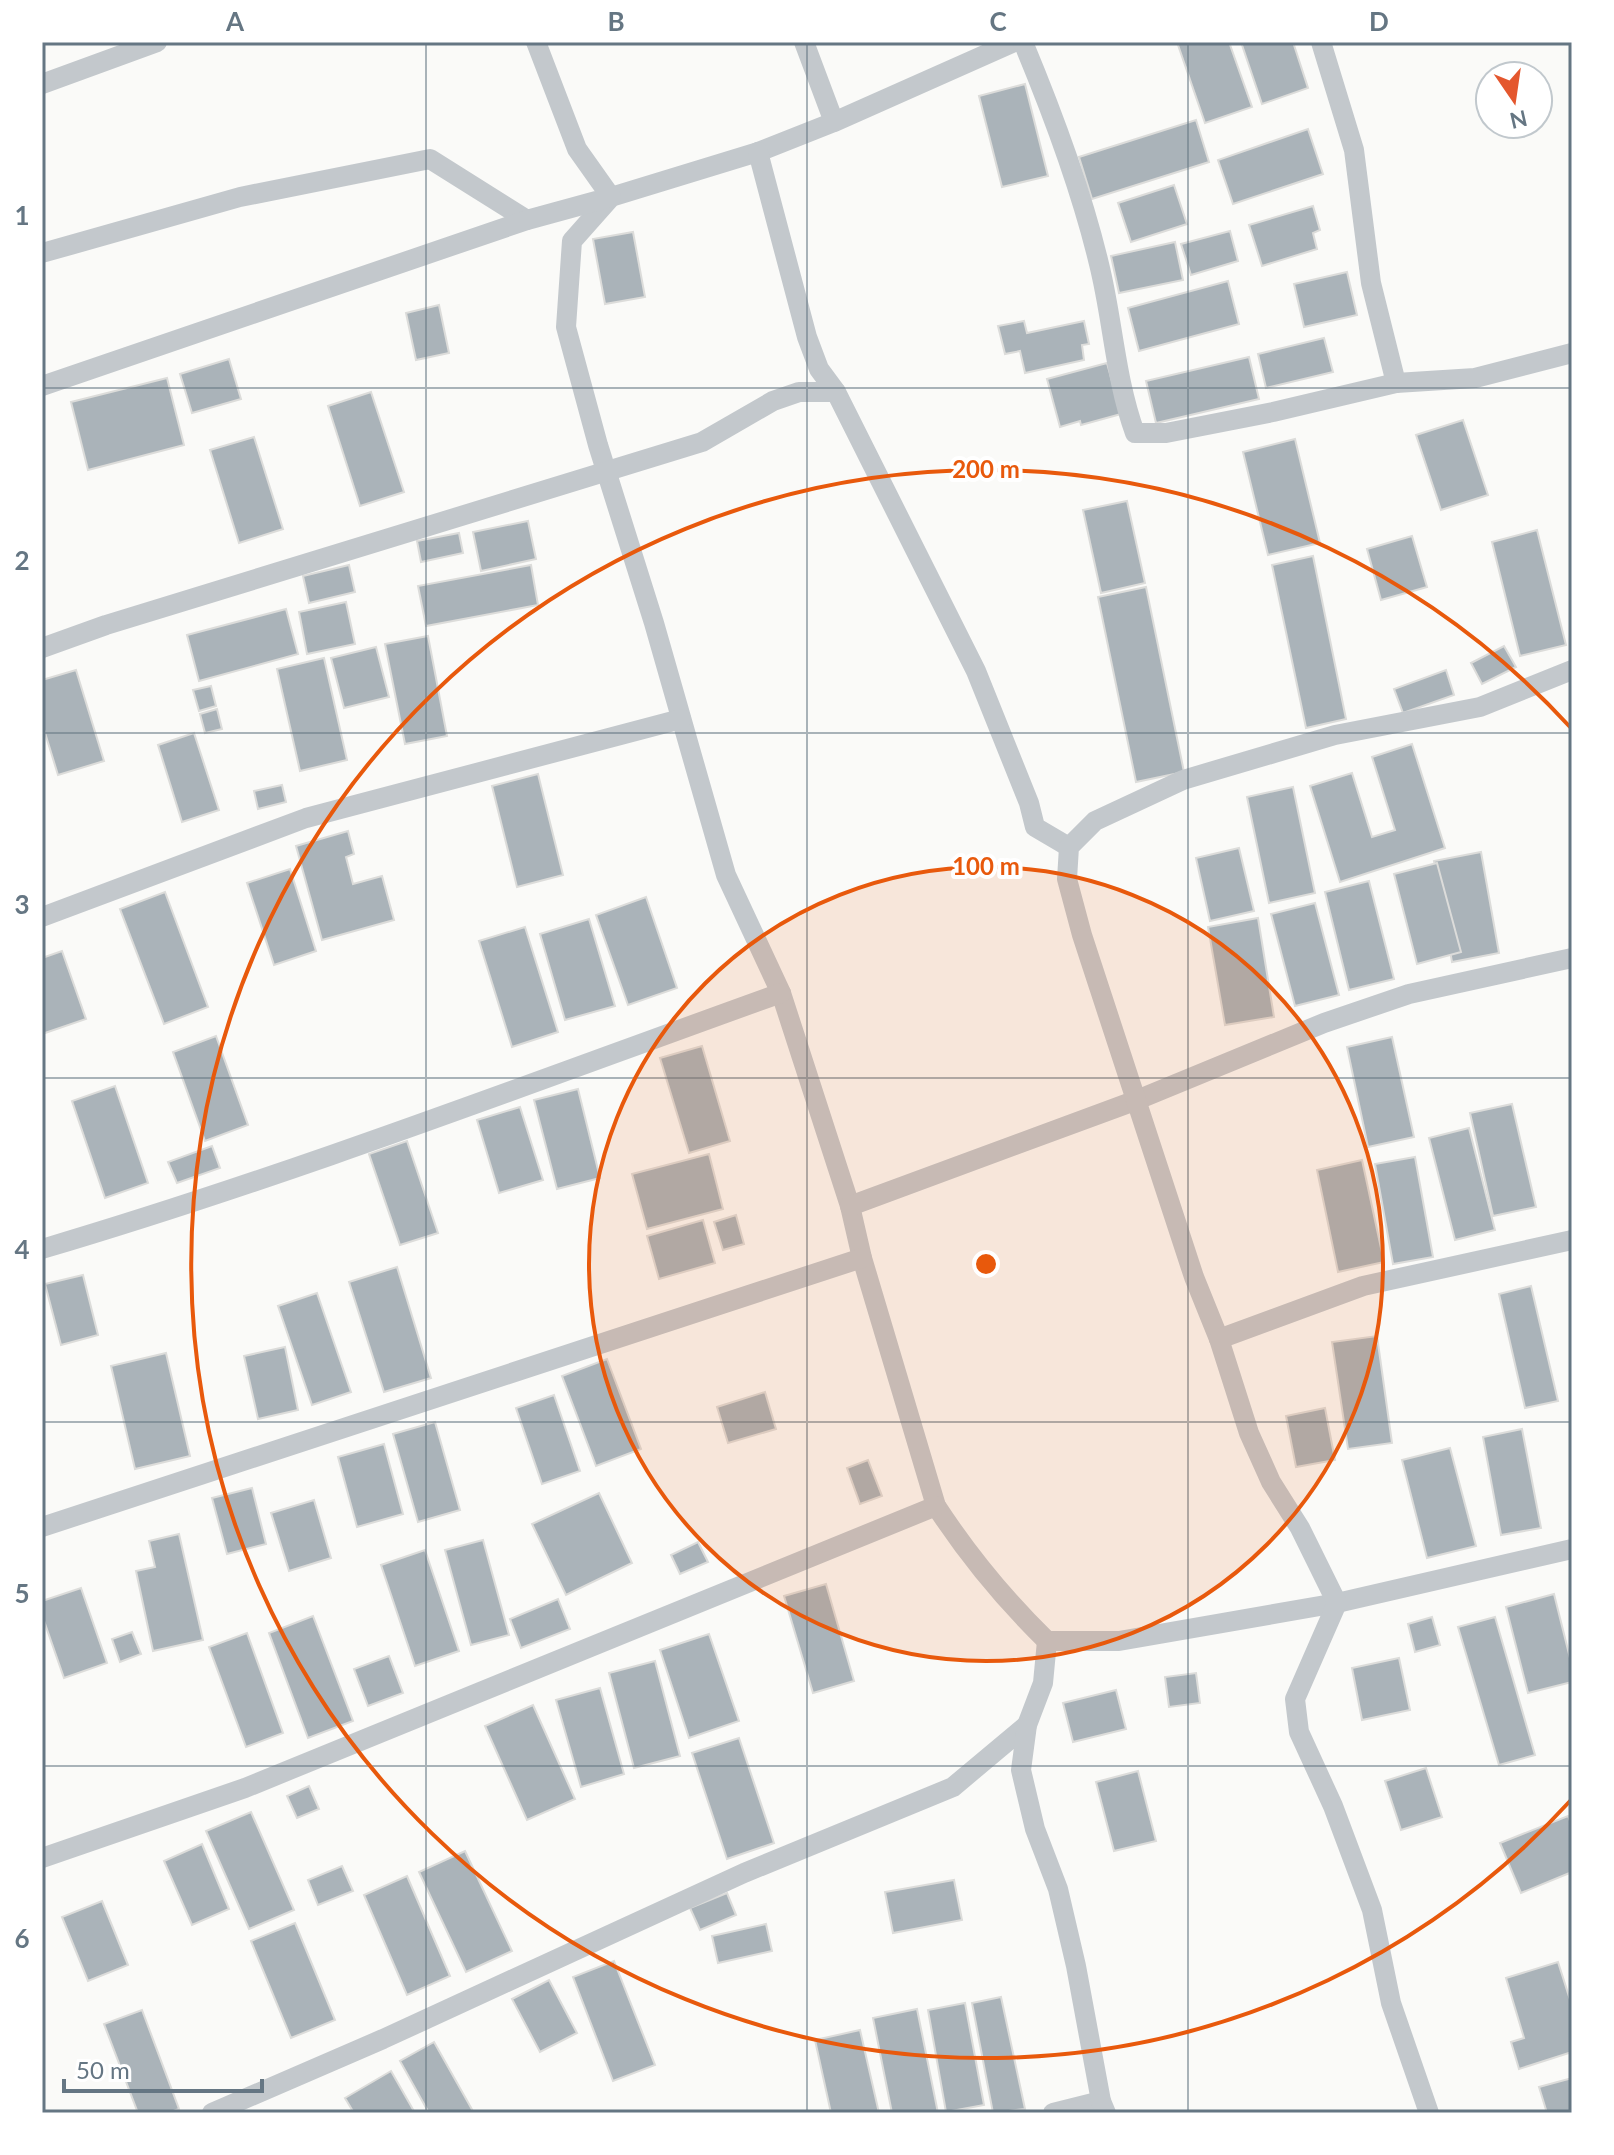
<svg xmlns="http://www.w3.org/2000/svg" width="1614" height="2155" font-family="Lato,sans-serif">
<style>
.building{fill:#aab3b9;stroke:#dcdcda;stroke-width:2}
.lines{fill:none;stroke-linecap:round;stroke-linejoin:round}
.street{stroke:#c3c8cc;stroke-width:20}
.grid{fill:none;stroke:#657683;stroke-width:2;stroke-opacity:0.55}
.ring{fill:none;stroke:#e8590c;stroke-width:4}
.centre{fill:#e8590c;stroke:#fff;stroke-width:4}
.ring-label{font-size:24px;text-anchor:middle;font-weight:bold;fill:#e8590c;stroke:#fff;stroke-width:8;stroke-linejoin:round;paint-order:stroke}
.neatline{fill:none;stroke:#657683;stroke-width:3}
.grid-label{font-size:26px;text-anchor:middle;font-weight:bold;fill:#657683}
</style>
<rect width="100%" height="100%" fill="#fafaf8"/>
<!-- building -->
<g class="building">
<polygon points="1177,42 1229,42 1252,107 1205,123"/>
<polygon points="1241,42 1293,42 1308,88 1262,104"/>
<polygon points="1025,84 1048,176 1002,187 979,96"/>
<polygon points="1196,120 1209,162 1092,199 1079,157"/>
<polygon points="1308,129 1323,174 1233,204 1218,160"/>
<polygon points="1174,185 1187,224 1131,242 1118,203"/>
<polygon points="1313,206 1320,230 1313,233 1317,249 1262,266 1249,225"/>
<polygon points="1230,231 1238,261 1191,275 1181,244"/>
<polygon points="633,232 645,297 605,304 593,239"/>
<polygon points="1175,242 1183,280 1119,293 1111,256"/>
<polygon points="1347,272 1357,315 1304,327 1294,284"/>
<polygon points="1228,281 1239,324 1139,351 1128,308"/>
<polygon points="439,305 449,353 416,360 406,313"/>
<polygon points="1024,321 1027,333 1084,321 1089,344 1082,345 1084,360 1025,373 1020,351 1005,354 998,326"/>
<polygon points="1324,338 1333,372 1266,388 1258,354"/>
<polygon points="1249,357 1259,399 1156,423 1146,381"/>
<polygon points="229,359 241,399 192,413 180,374"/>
<polygon points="1107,363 1121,414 1081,425 1080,421 1060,427 1047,379"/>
<polygon points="167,378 184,445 88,470 71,402"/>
<polygon points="371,392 404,492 360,506 328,406"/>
<polygon points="1463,420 1488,495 1441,510 1416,435"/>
<polygon points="254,437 283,529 239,543 210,450"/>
<polygon points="1295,439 1320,543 1268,555 1243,452"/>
<polygon points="1127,501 1145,583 1101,593 1083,510"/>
<polygon points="528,521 536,559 481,571 473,532"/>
<polygon points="1537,530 1566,645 1520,656 1492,542"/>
<polygon points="459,533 463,553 421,562 417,541"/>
<polygon points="1412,536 1427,587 1381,600 1367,549"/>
<polygon points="1313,556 1346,719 1306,728 1272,565"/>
<polygon points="349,565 355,592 309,603 303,576"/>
<polygon points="531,565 538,605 426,626 418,586"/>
<polygon points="1146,587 1184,772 1136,782 1098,597"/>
<polygon points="346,602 355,644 307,654 299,612"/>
<polygon points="286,609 298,654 199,681 187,635"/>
<polygon points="428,636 447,736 405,744 385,644"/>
<polygon points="1504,646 1516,667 1482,684 1471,663"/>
<polygon points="376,647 389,697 344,708 331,658"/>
<polygon points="324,658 347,760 300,771 277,669"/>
<polygon points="76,670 104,761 58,775 42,723 42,680"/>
<polygon points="1446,670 1454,695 1403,713 1394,689"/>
<polygon points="211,686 216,706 199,711 193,690"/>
<polygon points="217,709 222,729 205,733 200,714"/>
<polygon points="194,733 219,810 182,822 158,745"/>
<polygon points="1412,744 1445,848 1340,882 1310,786 1352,773 1372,837 1395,830 1372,757"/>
<polygon points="538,774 563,875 517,887 492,786"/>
<polygon points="282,785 286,802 258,809 254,791"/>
<polygon points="1293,787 1315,893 1269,903 1247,797"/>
<polygon points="348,831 354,854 346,857 353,884 382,876 394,920 322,940 296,846"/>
<polygon points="1239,848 1254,911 1210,921 1196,858"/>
<polygon points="1481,852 1499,953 1452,962 1434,861"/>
<polygon points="1437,863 1461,952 1417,964 1394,874"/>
<polygon points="290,869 316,951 274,965 247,883"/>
<polygon points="1369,881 1394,979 1349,990 1325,892"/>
<polygon points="165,892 208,1007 164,1024 120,909"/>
<polygon points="646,897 677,988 628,1005 596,915"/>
<polygon points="1315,903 1339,995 1295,1006 1271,914"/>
<polygon points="1258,918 1274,1017 1225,1025 1208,927"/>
<polygon points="589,919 615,1006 565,1020 540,934"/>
<polygon points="525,927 558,1032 512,1047 479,941"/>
<polygon points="62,951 86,1019 42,1034 42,958"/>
<polygon points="216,1036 248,1125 205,1141 173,1052"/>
<polygon points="1392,1037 1414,1137 1368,1147 1347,1047"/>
<polygon points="702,1046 730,1141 689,1153 660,1058"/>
<polygon points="115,1086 148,1183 105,1198 72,1101"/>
<polygon points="578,1089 600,1178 557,1189 534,1100"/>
<polygon points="1512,1104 1536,1207 1493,1216 1470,1113"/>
<polygon points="520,1107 543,1180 499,1193 477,1120"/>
<polygon points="1469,1128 1495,1230 1455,1240 1429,1138"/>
<polygon points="407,1141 438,1233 400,1245 369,1154"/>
<polygon points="212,1146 220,1168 177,1183 168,1162"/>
<polygon points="709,1154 723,1209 647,1229 632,1174"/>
<polygon points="1415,1157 1433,1257 1393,1264 1375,1164"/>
<polygon points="1362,1160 1384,1262 1338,1272 1317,1170"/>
<polygon points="736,1215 744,1244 723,1250 714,1222"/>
<polygon points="703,1220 715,1263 659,1279 647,1236"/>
<polygon points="397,1267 431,1378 384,1392 349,1282"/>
<polygon points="83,1275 98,1335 61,1345 45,1284"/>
<polygon points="1531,1286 1558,1401 1525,1408 1499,1294"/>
<polygon points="317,1293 351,1392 312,1405 278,1306"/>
<polygon points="1377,1336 1392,1443 1348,1449 1332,1342"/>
<polygon points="285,1347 298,1410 258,1419 244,1356"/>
<polygon points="166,1353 190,1456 135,1469 111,1366"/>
<polygon points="607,1359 641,1449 596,1466 562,1376"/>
<polygon points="765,1392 776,1429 728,1443 717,1407"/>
<polygon points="554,1395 580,1471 542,1484 516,1408"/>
<polygon points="1325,1408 1335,1460 1296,1467 1286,1416"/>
<polygon points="435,1422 460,1510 418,1522 393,1434"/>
<polygon points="1522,1429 1541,1528 1501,1535 1483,1437"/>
<polygon points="384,1444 403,1514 357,1527 338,1457"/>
<polygon points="1450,1448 1476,1546 1427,1558 1402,1460"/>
<polygon points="868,1460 882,1496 860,1504 847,1468"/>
<polygon points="252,1488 266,1544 227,1554 212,1498"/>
<polygon points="599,1493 632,1563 566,1595 532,1524"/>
<polygon points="314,1500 331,1558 289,1571 271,1513"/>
<polygon points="179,1534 203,1640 153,1651 136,1571 155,1567 149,1541"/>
<polygon points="483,1540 509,1635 471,1645 445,1550"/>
<polygon points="698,1542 708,1562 680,1574 671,1555"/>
<polygon points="425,1550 459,1651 415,1666 381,1565"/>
<polygon points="826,1584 854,1681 813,1693 784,1596"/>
<polygon points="81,1588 107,1663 64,1678 42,1615 42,1601"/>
<polygon points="1554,1594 1572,1666 1572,1682 1528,1693 1506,1607"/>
<polygon points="558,1599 570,1629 521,1648 510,1619"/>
<polygon points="313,1616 353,1721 308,1738 269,1633"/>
<polygon points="1432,1617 1440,1645 1415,1652 1408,1624"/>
<polygon points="1495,1617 1535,1755 1499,1765 1458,1627"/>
<polygon points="132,1632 141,1654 120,1662 112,1639"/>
<polygon points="247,1633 283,1733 246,1747 209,1647"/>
<polygon points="709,1634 739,1721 689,1738 660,1650"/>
<polygon points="389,1656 403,1693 368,1706 354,1669"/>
<polygon points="1399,1658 1410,1710 1362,1720 1352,1668"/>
<polygon points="655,1661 680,1756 634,1768 609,1673"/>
<polygon points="1196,1673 1200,1703 1169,1707 1165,1677"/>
<polygon points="600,1688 624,1774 581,1787 556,1700"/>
<polygon points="1116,1690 1126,1729 1073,1742 1063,1703"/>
<polygon points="533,1705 575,1799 527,1820 485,1726"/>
<polygon points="739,1738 774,1843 727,1859 692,1753"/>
<polygon points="1426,1768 1442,1817 1401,1830 1385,1781"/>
<polygon points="1138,1771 1156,1841 1114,1851 1096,1782"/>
<polygon points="309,1786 319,1809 297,1818 287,1796"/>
<polygon points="251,1812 294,1910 249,1929 206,1831"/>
<polygon points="1568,1816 1572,1826 1572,1872 1521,1893 1500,1843"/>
<polygon points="202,1844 229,1909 192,1925 164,1861"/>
<polygon points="465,1851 512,1951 466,1972 419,1872"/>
<polygon points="342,1866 353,1891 318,1905 308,1880"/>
<polygon points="407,1876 450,1976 407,1995 364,1895"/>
<polygon points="954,1880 962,1920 893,1933 885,1892"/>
<polygon points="727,1893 736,1915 700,1930 690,1908"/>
<polygon points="102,1901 128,1965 88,1981 62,1917"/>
<polygon points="295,1923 335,2020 291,2038 251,1941"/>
<polygon points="766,1924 772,1951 718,1963 712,1936"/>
<polygon points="614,1961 655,2065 613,2081 573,1977"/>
<polygon points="1558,1962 1572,2006 1572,2052 1519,2069 1511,2042 1524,2038 1506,1978"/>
<polygon points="549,1980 577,2033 540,2052 512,1999"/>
<polygon points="1001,1997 1025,2109 993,2113 972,2003"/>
<polygon points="965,2003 984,2105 946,2112 928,2010"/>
<polygon points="917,2009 938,2113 892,2113 873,2018"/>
<polygon points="142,2010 179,2109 168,2113 138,2113 104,2024"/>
<polygon points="860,2030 879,2113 831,2113 815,2040"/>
<polygon points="434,2042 474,2113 429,2113 400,2061"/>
<polygon points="391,2071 415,2113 354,2113 345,2098"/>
<polygon points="1572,2078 1572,2113 1547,2113 1539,2087"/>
</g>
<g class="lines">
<!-- street -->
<g class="street">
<polyline points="804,42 834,122"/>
<path d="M1014,42l-180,80 -76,30 -147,45 -39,44 -6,86 32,118 56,178 72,252 55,118 69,213 12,52 74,248c32,49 69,94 111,135"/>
<path d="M1023,42c30,72 58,146 76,222 14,56 16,114 36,169h31l107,-21 123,-29 79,-5 97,-25"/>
<polyline points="1321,42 1354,150 1371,283 1396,383"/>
<polyline points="42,84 157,42"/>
<polyline points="758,152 807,337 819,369 836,392 976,671 1029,803 1035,827 1069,847"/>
<polyline points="42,253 240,197 430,159 527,220"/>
<polyline points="42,386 527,220 611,197 577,149 536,42"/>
<polyline points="42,648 106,625 702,442 773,401 799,392 836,392"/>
<polyline points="42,917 306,818 681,719"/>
<polyline points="850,1206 1137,1100 1324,1023 1409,994 1572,958"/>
<path d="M42,1249c250,-74 494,-168 739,-256"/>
<polyline points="1219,1339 1194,1277 1082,935 1067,879 1069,847 1095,821 1183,780 1335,735 1480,707 1572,670"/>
<polyline points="42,1527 862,1258"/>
<polyline points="42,1858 245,1788 936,1506"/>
<polyline points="212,2113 383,2039 744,1873 953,1787 1027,1725"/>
<polyline points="1053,2113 1101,2101"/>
<polyline points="1106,2113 1101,2101 1076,1966 1058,1889 1035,1829 1021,1770 1027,1725 1043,1683 1047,1641 1119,1641 1337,1603 1572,1549"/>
<polyline points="1429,2113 1391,2003 1372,1910 1333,1806 1299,1732 1295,1699 1337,1603 1300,1528 1271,1482 1249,1433 1219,1339 1363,1286 1572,1240"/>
</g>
</g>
<!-- grid -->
<path class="grid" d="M426,42v2071M807,42v2071M1188,42v2071M42,388h1530M42,733h1530M42,1078h1530M42,1422h1530M42,1766h1530"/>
<!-- distance rings -->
<circle cx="986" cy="1264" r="397" fill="#e8590c" fill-opacity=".12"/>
<g class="ring">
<circle cx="986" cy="1264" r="397"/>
<path d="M1571 1800A794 794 0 1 1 1571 728"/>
</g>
<circle cx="986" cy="1264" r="12" class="centre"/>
<g class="ring-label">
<text x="986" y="478">200 m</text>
<text x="986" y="875">100 m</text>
</g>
<!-- border -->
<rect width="1614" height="2155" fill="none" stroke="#ffffff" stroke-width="88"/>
<!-- north arrow -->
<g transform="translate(1514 100) rotate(167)"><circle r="38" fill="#ffffff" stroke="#c1c8cd" stroke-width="2"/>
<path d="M0-6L14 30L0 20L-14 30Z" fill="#e4572e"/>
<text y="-12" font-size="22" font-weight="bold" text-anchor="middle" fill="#657683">N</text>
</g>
<!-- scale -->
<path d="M64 2079v12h198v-12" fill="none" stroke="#657683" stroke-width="4"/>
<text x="76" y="2079" font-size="24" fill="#657683" stroke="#ffffff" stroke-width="6" paint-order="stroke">50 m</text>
<rect x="44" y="44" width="1526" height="2067" class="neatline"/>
<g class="grid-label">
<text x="235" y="31">A</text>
<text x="616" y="31">B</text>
<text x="998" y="31">C</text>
<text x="1379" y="31">D</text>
<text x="22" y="225">1</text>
<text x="22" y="570">2</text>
<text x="22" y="914">3</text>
<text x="22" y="1259">4</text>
<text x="22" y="1603">5</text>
<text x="22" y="1948">6</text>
</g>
</svg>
